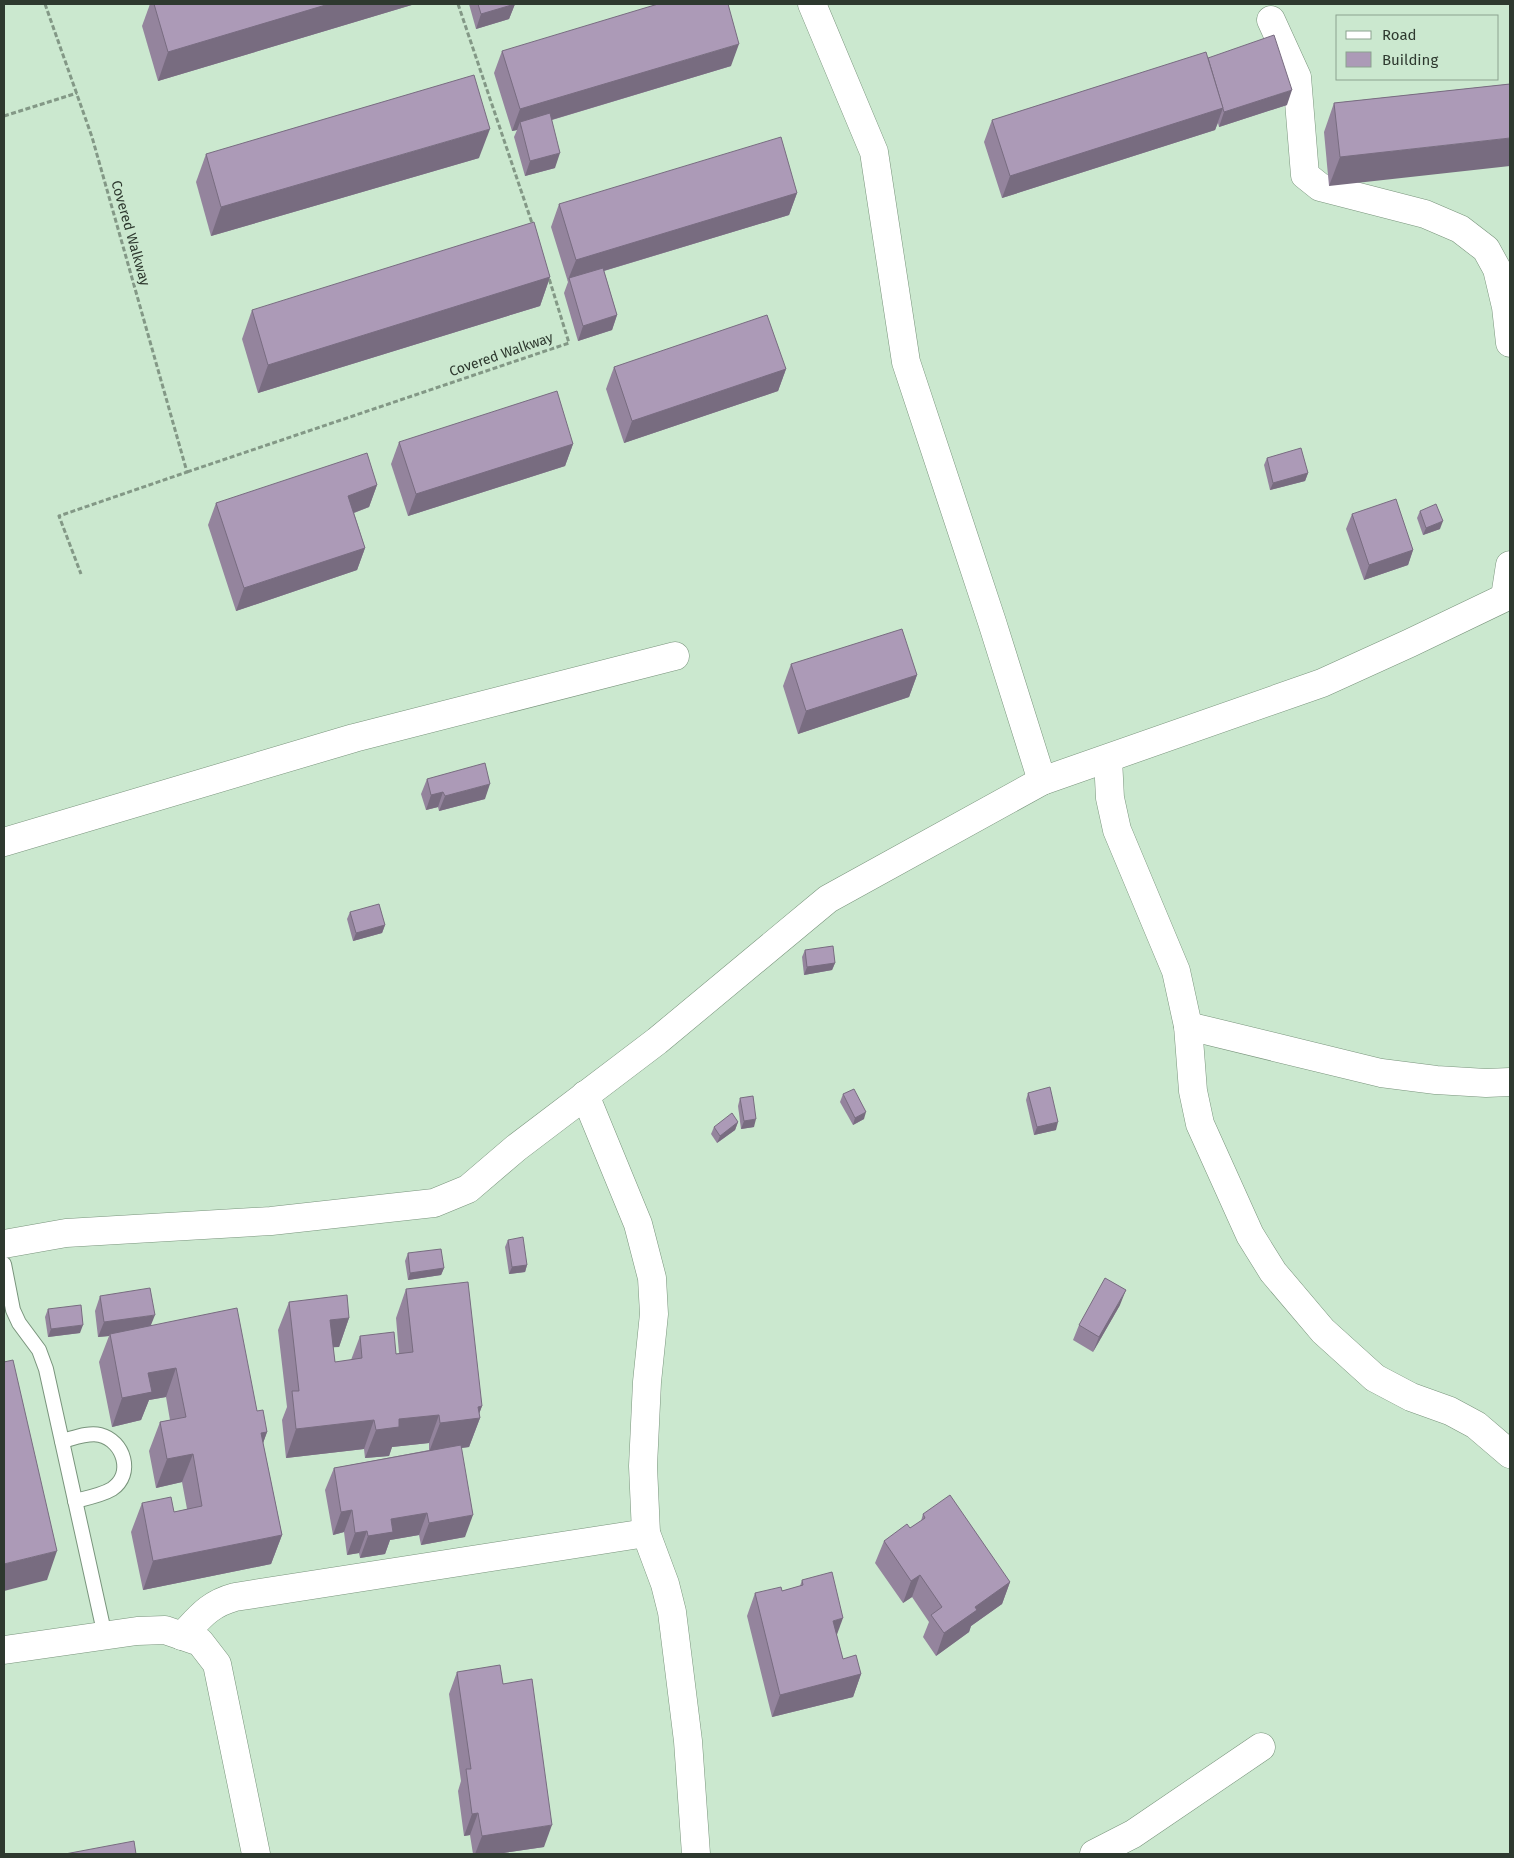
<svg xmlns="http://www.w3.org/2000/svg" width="1514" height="1858" font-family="'Fira Sans',sans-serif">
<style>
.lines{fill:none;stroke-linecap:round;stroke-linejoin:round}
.lane-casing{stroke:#79947c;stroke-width:16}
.street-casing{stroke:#79947c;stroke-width:29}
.path{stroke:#839886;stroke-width:3;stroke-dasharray:5 2.5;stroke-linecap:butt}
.lane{stroke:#fff;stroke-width:14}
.street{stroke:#fff;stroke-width:28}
.wall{fill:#94849d}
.shaded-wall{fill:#786c80}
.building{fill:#ac9ab7;stroke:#786c80}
.labels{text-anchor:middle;stroke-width:5;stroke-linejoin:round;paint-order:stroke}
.street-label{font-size:14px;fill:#2e392f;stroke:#cbe8cf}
</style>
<rect width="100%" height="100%" fill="#cbe8cf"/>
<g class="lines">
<!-- lane casing -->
<g class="lane-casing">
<g id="lane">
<polyline points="4,1264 13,1310 19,1323 39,1350 46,1369 105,1636"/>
<path d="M62,1441c12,-3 27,-9 38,-6 24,6 34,39 12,54 -10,6 -25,9 -37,12"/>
</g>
</g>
<!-- street casing -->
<g class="street-casing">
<g id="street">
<polyline points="812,4 874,152 906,362 992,622 1042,781"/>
<polyline points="1271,20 1297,77 1305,175 1320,187 1425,214 1460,229 1486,249 1497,269 1506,307 1510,343"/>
<polyline points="1505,597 1510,565"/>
<polyline points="1108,759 1110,798 1117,830 1176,971 1188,1026 1193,1091 1200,1124 1250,1235 1273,1272 1323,1331 1375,1378 1411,1397 1450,1411 1476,1425 1510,1454"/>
<polyline points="4,842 354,738 675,656"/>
<polyline points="1188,1026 1381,1073 1436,1080 1486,1083 1510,1082"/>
<polyline points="585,1095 638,1224 652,1278 654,1314 647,1382 643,1466 646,1533 665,1584 672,1612 688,1741 696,1854"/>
<polyline points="4,1244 66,1233 271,1221 434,1203 468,1189 516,1148 657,1041 828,899 1042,781 1322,683 1410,643 1510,595"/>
<path d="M182,1636c18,-19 27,-32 53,-39l411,-64"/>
<polyline points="4,1650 137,1631 165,1630 200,1642 217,1664 256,1854"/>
<polyline points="1094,1854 1133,1834 1261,1747"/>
</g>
</g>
<!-- path -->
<g class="path">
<polyline points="45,4 92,137 187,472 59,516 81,574"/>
<polyline points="458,4 533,226"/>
<polyline points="4,116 77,93"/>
<polyline points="187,472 569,343 548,275"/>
</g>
<!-- lane -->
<use href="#lane" class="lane"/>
<!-- street -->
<use href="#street" class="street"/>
</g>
<!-- wall -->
<g class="wall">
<polygon points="150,4 415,4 158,81 142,26"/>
<polygon points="469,4 515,4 509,19 476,29"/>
<polygon points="502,51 731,66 552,120 555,168 525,176 514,137 517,130 512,131 494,73"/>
<polygon points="1208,58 1287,105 1219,127 1218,123 1215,130 1002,198 984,142 992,120"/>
<polygon points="1510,84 1329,186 1324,132 1334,103"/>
<polygon points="206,154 479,158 211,236 196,182"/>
<polygon points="797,193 789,215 604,271 617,315 612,330 578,341 564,293 568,282 551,227 559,204"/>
<polygon points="550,277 540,306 258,393 242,339 252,310"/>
<polygon points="614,367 786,369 778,391 624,443 606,389"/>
<polygon points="399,442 573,444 565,466 408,516 391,464"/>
<polygon points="1267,458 1308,473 1305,481 1270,490 1264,465"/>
<polygon points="377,485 369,507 354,513 365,548 357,570 236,611 208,525 216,503"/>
<polygon points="1420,511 1440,529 1423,535 1417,518"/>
<polygon points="1352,514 1413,550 1408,565 1364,580 1346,529"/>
<polygon points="791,664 917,675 909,697 798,734 783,686"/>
<polygon points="427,779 485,799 439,811 438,807 426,810 421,794"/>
<polygon points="350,912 385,925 382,933 353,941 347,919"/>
<polygon points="805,950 835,963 832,970 804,975 802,957"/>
<polygon points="1028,1093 1056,1130 1034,1135 1026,1100"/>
<polygon points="843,1094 864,1119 853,1125 840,1102"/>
<polygon points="740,1098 754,1127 741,1129 738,1106"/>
<polygon points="738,1122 735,1130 717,1143 711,1134 714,1127"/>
<polygon points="508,1240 527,1265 525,1272 509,1274 505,1247"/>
<polygon points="408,1253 444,1268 441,1275 408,1280 405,1261"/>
<polygon points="406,1289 482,1406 479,1414 480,1418 469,1447 461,1448 465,1537 421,1545 419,1535 390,1540 385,1554 360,1558 359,1553 347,1555 344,1532 333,1535 325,1490 334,1468 429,1450 429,1443 392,1447 389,1456 365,1458 364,1449 286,1458 282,1420 287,1407 278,1330 289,1302 349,1318 339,1347 333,1347 335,1362 351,1360 360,1336 396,1354 399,1353 396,1318"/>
<polygon points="100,1296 151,1325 257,1411 267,1432 263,1443 282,1535 271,1564 143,1590 131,1532 142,1503 174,1512 187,1509 182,1482 156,1488 149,1451 160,1422 170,1420 166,1397 149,1400 141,1420 112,1427 99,1362 109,1336 98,1337 95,1311"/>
<polygon points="1120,1305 1093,1352 1073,1340 1079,1325"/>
<polygon points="48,1309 80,1333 48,1337 45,1317"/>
<polygon points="923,1514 1010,1582 1002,1604 971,1626 969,1632 936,1656 923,1637 929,1622 912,1597 903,1603 875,1563 884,1541 910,1528 921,1521"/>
<polygon points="802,1580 837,1636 843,1659 861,1674 853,1697 772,1717 747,1616 755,1593 782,1591 800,1586"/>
<polygon points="457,1672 503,1684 544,1847 497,1854 473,1854 470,1835 464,1836 458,1791 461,1781 449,1694"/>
</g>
<!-- shaded-wall -->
<g class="shaded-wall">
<polygon points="329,4 415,4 158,81 168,52"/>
<polygon points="515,4 509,19 476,29 481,14"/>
<polygon points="739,44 731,66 521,129 520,122 517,130 512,131 520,109"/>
<polygon points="1292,90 1287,105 1219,127 1224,112"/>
<polygon points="1223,108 1215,130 1002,198 1010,176"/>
<polygon points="490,129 479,158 211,236 221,207"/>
<polygon points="1510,138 1510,166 1329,186 1340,157"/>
<polygon points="560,153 555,168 525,176 530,161"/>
<polygon points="797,193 789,215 570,281 569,278 567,282 576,260"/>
<polygon points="550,277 540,306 258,393 268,365"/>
<polygon points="617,315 612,330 578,341 583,326"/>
<polygon points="786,369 778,391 624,443 632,421"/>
<polygon points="573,444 565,466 408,516 416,494"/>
<polygon points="1308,473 1305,481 1270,490 1273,483"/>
<polygon points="377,485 369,507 340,518 348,496"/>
<polygon points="1443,521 1440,529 1423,535 1426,528"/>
<polygon points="365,548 357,570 236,611 244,588"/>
<polygon points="1413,550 1408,565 1364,580 1369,565"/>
<polygon points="917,675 909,697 798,734 806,711"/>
<polygon points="490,784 485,799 439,811 445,796"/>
<polygon points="443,792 438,807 426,810 431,795"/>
<polygon points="385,925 382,933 353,941 356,933"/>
<polygon points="835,963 832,970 804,975 807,967"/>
<polygon points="866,1112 864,1119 853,1125 855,1118"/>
<polygon points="756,1119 754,1127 741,1129 744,1121"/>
<polygon points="738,1122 735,1130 717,1143 720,1136"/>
<polygon points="1058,1122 1056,1130 1034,1135 1037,1127"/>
<polygon points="527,1265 525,1272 509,1274 512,1267"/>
<polygon points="444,1268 441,1275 408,1280 410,1273"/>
<polygon points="1126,1290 1120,1305 1093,1352 1099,1337"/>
<polygon points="155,1315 149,1330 110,1334 109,1336 98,1337 104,1322"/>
<polygon points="349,1318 339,1347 319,1348 330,1320"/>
<polygon points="83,1325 80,1333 48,1337 51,1329"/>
<polygon points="176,1368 166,1397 149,1400 141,1420 112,1427 122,1398 148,1373"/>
<polygon points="482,1406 477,1419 480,1418 469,1447 429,1452 440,1423 478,1407"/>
<polygon points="439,1415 429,1443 392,1447 389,1456 365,1458 376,1430 399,1419"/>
<polygon points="374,1420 364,1449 286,1458 296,1429"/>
<polygon points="267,1432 257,1460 261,1433"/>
<polygon points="193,1454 182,1482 156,1488 167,1459"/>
<polygon points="352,1510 344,1532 333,1535 341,1512"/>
<polygon points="427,1513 419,1535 390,1540 385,1554 360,1558 368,1536 391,1519"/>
<polygon points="473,1515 465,1537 421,1545 429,1523"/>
<polygon points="367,1531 359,1553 347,1555 355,1533"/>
<polygon points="282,1535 271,1564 143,1590 153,1561"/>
<polygon points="57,1551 47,1580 4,1591 4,1564"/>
<polygon points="920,1575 912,1597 903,1603 911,1581"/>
<polygon points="1010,1582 1002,1604 971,1626 969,1632 936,1656 944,1633 975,1607"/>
<polygon points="843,1618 835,1640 833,1621"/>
<polygon points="861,1674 853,1697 772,1717 780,1695"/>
<polygon points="478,1813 470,1835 464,1836 472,1814"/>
<polygon points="552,1825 544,1847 497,1854 475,1854 482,1836"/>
</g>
<!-- building -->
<g class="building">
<polygon points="154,4 329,4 168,52"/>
<polygon points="478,4 515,4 481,14"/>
<polygon points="658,4 728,4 739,44 520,109 502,51"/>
<polygon points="1274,35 1292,90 1224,112 1208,58"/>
<polygon points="1206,52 1223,108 1010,176 992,120"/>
<polygon points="474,75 490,129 221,207 206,154"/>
<polygon points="1510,84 1510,138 1340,157 1334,103"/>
<polygon points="550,113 560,153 530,161 520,122"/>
<polygon points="781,137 797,193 576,260 559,204"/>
<polygon points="534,222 550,277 268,365 252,310"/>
<polygon points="603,268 617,315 583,326 569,278"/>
<polygon points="767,315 786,369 632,421 614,367"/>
<polygon points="557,391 573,444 416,494 399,442"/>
<polygon points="1301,448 1308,473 1273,483 1267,458"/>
<polygon points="367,453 377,485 348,496 365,548 244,588 216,503"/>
<polygon points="1396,499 1413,550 1369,565 1352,514"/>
<polygon points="1436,504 1443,521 1426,528 1420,511"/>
<polygon points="902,629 917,675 806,711 791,664"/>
<polygon points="485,763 490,784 445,796 443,792 431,795 427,779"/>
<polygon points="379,904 385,925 356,933 350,912"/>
<polygon points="833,946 835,963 807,967 805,950"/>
<polygon points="1050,1087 1058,1122 1037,1127 1028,1093"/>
<polygon points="854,1089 866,1112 855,1118 843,1094"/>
<polygon points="753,1096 756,1119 744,1121 740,1098"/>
<polygon points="732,1113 738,1122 720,1136 714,1127"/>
<polygon points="523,1237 527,1265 512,1267 508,1240"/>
<polygon points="441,1249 444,1268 410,1273 408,1253"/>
<polygon points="1105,1278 1126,1290 1099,1337 1079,1325"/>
<polygon points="468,1282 482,1406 478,1407 480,1418 440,1423 439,1415 399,1419 399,1427 376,1430 374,1420 296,1429 292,1391 299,1391 289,1302 347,1295 349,1318 330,1320 335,1362 362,1358 360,1336 394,1332 396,1354 413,1352 406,1289"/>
<polygon points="150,1288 155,1315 104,1322 100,1296"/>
<polygon points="81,1305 83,1325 51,1329 48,1309"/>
<polygon points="237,1308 257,1411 263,1410 267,1432 261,1433 282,1535 153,1561 142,1503 171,1497 174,1512 202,1506 193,1454 167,1459 160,1422 186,1417 176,1368 148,1373 152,1392 122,1398 110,1334"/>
<polygon points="13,1360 57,1551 4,1564 4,1362"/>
<polygon points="461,1445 473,1515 429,1523 427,1513 391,1519 393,1532 368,1536 367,1531 355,1533 352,1510 341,1512 334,1468"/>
<polygon points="950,1495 1010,1582 975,1607 977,1610 944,1633 931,1615 942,1607 920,1575 911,1581 884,1541 907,1524 910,1528 925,1518 923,1514"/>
<polygon points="832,1572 843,1618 833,1621 843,1659 856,1655 861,1674 780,1695 755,1593 781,1587 782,1591 803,1585 802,1580"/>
<polygon points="500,1665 503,1684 532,1679 552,1825 482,1836 478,1813 472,1814 466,1769 471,1769 457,1672"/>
<polygon points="134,1841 136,1854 65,1854"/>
</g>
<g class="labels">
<!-- street labels -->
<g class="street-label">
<text transform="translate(131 233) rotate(74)" y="5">Covered Walkway</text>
<text transform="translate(501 354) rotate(-19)" y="5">Covered Walkway</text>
</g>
</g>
<!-- border -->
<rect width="1514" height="1858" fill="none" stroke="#2e392f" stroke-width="10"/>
<!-- legend -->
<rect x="1336" y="15" width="162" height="65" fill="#cbe8cf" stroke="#8ca28f"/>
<rect x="1346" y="31" width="25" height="8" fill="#ffffff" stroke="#8ca28f"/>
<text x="1382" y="40" font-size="15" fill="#2e392f">Road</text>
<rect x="1346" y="52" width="25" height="15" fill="#ac9ab7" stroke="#8ca28f"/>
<text x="1382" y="65" font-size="15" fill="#2e392f">Building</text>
</svg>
